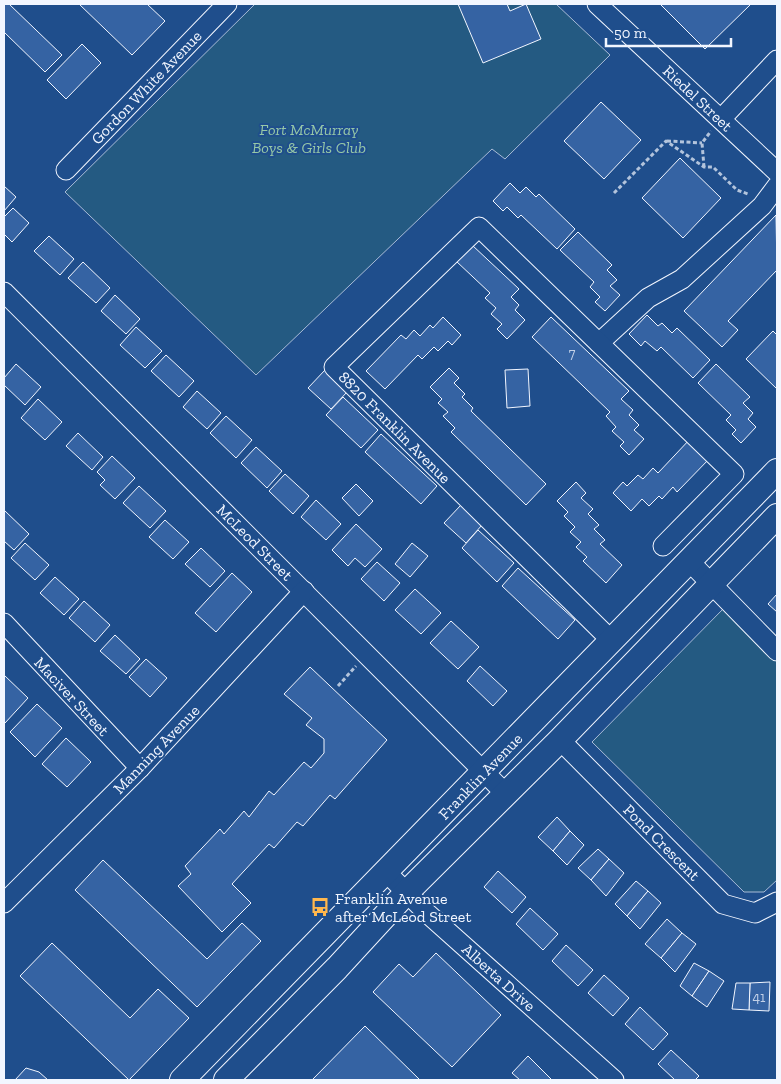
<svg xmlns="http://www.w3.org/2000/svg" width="781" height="1084" font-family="'Zilla Slab',serif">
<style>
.green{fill:#245a82;stroke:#a8bbd7}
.building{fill:#3563a3;stroke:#f2f6ff}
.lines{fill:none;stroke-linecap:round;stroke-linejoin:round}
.minor-casing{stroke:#f2f6ff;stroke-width:21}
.major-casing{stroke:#f2f6ff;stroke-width:26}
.path{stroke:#b3c4dc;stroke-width:3;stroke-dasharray:4 2.5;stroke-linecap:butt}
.minor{stroke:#1f4e8c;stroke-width:19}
.major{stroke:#1f4e8c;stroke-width:24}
.labels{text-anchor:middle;stroke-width:4;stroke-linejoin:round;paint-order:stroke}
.number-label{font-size:14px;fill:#c3d1e8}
.street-label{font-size:16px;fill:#f2f6ff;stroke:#1f4e8c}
.park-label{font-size:16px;font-style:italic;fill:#97c8a6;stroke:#1f4e8c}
.poi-label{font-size:16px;fill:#f2f6ff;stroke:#1f4e8c;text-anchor:start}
</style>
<rect width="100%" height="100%" fill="#1f4e8c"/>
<!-- green -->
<g class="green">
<polygon points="255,4 556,4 610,55 505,159 492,149 256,375 65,192"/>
<polygon points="724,608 777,661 777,880 764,892 744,892 592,742"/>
</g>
<!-- building -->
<g class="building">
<polygon points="4,4 9,4 62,55 45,72 4,32"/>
<polygon points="79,4 147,4 165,21 132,55"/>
<polygon points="458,4 507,4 510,11 526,4 541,39 483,63"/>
<polygon points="660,4 751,4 705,49"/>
<polygon points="82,44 101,63 66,99 47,80"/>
<polygon points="601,102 641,140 604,179 564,141"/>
<polygon points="680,158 721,198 683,238 642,198"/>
<polygon points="510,183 520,193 526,187 536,197 539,194 575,229 557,249 521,215 518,218 507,207 503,211 493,201"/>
<polygon points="4,186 16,197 4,211"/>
<polygon points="13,208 29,223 12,242 4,234 4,217"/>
<polygon points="776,215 777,270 728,321 738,330 722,347 684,311"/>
<polygon points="578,232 612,265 607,270 617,280 610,286 620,295 605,311 595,302 600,297 590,287 594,282 560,250"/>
<polygon points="49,236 74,259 60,275 34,251"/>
<polygon points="472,245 519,289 511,297 519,305 515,310 525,320 507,339 497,329 502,324 491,314 496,308 485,298 490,293 456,261"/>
<polygon points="83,262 110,288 96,303 68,278"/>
<polygon points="115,295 140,319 126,334 101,311"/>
<polygon points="647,315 658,326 662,323 672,333 677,328 710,360 693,378 661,347 657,351 645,341 641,346 629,334"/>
<polygon points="443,317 461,335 452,345 448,341 438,351 434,347 422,359 418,355 385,389 366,371 401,335 406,339 414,330 420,336 430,325 433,328"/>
<polygon points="551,317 629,391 621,399 633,410 629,415 639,425 634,430 644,439 629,455 620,446 624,442 612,431 616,427 606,416 610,412 532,337"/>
<polygon points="136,327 162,351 145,368 120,345"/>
<polygon points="773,331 777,335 777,389 746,359"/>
<polygon points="166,355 194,381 179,397 151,371"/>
<polygon points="16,364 41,387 25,405 4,385 4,378"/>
<polygon points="716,364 750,397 743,403 753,413 748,419 756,427 741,443 732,434 736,430 726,420 731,415 698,383"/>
<polygon points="449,368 459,378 454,383 465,394 462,397 473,408 471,411 546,484 526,505 451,432 455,428 443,416 448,412 438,403 442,399 430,387"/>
<polygon points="528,369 530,406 507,408 505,370"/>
<polygon points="325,370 348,391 331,409 308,388"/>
<polygon points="197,391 221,413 207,429 183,407"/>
<polygon points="343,397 378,430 361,448 326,415"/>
<polygon points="38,399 62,422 45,440 21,418"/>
<polygon points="226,416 252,440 236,458 210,433"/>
<polygon points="78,433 103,457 92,470 66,446"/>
<polygon points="381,434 437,486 421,504 365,452"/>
<polygon points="691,438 711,457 677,492 673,487 662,499 659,496 649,506 642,499 631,511 613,493 623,482 627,486 638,475 643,479 653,468 658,473"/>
<polygon points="256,447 282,471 267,488 241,463"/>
<polygon points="112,456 135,478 115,499 100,485 105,480 97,472"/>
<polygon points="285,474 309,496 293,514 269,491"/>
<polygon points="576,482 586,493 581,498 593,509 588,514 599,525 594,529 605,540 600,544 622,565 606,583 583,561 587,557 576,547 581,542 570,532 575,527 564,516 568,512 557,501"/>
<polygon points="356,484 373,501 359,516 342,498"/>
<polygon points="139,486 166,511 150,528 123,503"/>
<polygon points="316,500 341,524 326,540 301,517"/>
<polygon points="461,505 482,525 466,543 444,523"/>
<polygon points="4,510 29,534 14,550 4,541"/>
<polygon points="165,520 189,542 173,559 149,537"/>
<polygon points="356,524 382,549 365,567 355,558 348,566 332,550"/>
<polygon points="478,530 514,563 497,582 462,548"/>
<polygon points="25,543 49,565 35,580 11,558"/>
<polygon points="412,543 428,556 410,577 395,564"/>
<polygon points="201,548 225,571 210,587 185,564"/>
<polygon points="377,562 400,583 384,601 361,579"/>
<polygon points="518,568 575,620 558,639 502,586"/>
<polygon points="232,573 252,592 216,632 195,613"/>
<polygon points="55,577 79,599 64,615 40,593"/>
<polygon points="415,589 441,613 421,634 395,610"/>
<polygon points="777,594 777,612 768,604"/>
<polygon points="84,601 110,625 95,642 69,618"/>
<polygon points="451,621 479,647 458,669 430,643"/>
<polygon points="115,635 140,659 126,674 100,651"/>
<polygon points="146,659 167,678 150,697 129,677"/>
<polygon points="480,666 507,691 493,706 467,681"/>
<polygon points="310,667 387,740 335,799 330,795 303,826 297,822 274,848 269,844 232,884 251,903 222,932 178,886 191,874 185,866 220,829 224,834 244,811 249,817 269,791 274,795 304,762 311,768 324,753 324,739 306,725 312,718 284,694"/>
<polygon points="4,675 28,698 5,723 4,722"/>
<polygon points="37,704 62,728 35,757 10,732"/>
<polygon points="66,738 91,762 67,787 42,764"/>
<polygon points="557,817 570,831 553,851 538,837"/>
<polygon points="570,831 584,845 567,865 553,851"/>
<polygon points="598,849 609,859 591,880 578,868"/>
<polygon points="609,859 624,873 606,896 591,880"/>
<polygon points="103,860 207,959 242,923 261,941 197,1007 75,890"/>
<polygon points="498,871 526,897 512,913 484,887"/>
<polygon points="636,881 648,891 627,916 615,904"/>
<polygon points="648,891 661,903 640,929 627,916"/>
<polygon points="530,908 558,934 543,950 516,924"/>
<polygon points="667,919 682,933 661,958 645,944"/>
<polygon points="682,933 696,944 675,972 661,958"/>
<polygon points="52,943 130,1018 158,989 189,1018 129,1080 20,976"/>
<polygon points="566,945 593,970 578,986 552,961"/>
<polygon points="436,953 501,1015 452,1067 373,992 399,964 413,977"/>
<polygon points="694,963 709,971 692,996 680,986"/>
<polygon points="709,971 724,981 707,1007 692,996"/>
<polygon points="604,975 629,998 613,1016 588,993"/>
<polygon points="770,982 769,1011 749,1010 750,983"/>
<polygon points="736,983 750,983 749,1010 732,1009"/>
<polygon points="640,1007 668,1034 653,1050 625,1024"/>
<polygon points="365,1026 420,1080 312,1080"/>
<polygon points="671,1050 699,1076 695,1080 675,1080 658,1064"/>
<polygon points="528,1056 552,1080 520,1080 512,1073"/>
<polygon points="26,1068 39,1072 48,1080 15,1080"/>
</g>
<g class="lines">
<!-- minor casing -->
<g class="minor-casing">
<g id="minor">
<polyline points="597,4 777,172"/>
<polyline points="721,119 777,60"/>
<polyline points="66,170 227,4"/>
<polyline points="4,292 506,794"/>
<polyline points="599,343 648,298 682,279 762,206 777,186"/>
<polyline points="689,561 777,651"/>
<polyline points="4,623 140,768"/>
<polyline points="612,641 334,367 479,227 734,474 663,546"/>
<polyline points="560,740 723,904 755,913 777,902"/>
<polyline points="386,872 427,913 614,1080"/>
<polyline points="4,903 140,768 304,591"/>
</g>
</g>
<!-- major casing -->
<g class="major-casing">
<g id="major">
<polyline points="182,1080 777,471"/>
<polyline points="226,1080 337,968 406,893 560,740 777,516"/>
</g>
</g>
<!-- path -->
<g class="path">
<polyline points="667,141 702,143"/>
<polyline points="704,167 702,143 711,131"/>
<polyline points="614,193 666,141 704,167 713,167 737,190 748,194"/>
<polyline points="338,686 356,666"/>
</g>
<!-- minor -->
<use href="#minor" class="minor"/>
<!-- major -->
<use href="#major" class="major"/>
</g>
<!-- icons -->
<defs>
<g id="bus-bare" transform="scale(1.5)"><path d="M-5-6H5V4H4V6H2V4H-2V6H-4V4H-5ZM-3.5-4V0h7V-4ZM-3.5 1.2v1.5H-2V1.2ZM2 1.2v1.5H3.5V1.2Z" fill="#ffb74d" stroke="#1f4e8c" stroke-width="2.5" paint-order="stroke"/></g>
</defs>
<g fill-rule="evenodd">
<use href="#bus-bare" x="320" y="907"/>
</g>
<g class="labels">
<!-- number labels -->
<g class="number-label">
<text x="572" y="358">7</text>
<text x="759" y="1002">41</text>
</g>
<!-- street labels -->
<g class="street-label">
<text transform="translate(146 87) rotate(-46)" y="6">Gordon White Avenue</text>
<text transform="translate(698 98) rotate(43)" y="6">Riedel Street</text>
<text transform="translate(395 427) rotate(45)" y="6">8820 Franklin Avenue</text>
<text transform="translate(255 542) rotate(45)" y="6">McLeod Street</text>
<text transform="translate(72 696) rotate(47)" y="6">Maciver Street</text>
<text transform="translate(156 749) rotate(-46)" y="6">Manning Avenue</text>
<text transform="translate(480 776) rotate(-46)" y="6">Franklin Avenue</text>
<text transform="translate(662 842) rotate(45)" y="6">Pond Crescent</text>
<text transform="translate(499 977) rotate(42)" y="6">Alberta Drive</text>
</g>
<!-- park labels -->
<g class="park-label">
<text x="309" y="135">Fort McMurray<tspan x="309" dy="18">Boys &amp; Girls Club</tspan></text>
</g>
<!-- poi labels -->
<g class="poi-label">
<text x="335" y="904">Franklin Avenue<tspan x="335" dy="18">after McLeod Street</tspan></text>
</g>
</g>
<!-- border -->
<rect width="781" height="1084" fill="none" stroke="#f2f6ff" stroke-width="10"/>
<!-- scale -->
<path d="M606 38v8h125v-8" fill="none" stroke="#f2f6ff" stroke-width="2.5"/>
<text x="614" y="38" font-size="15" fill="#f2f6ff" stroke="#1f4e8c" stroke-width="4" paint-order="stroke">50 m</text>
</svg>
